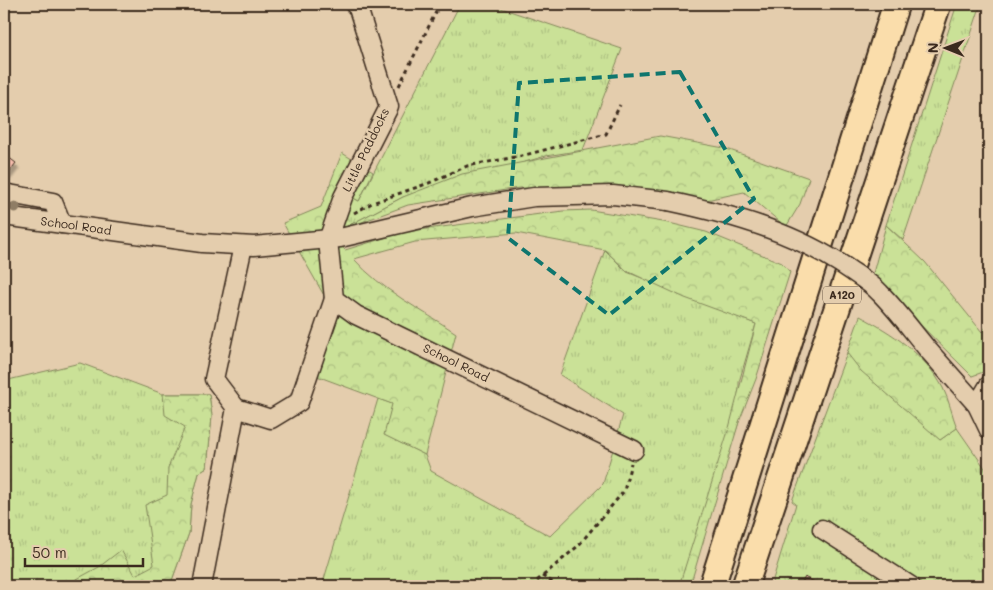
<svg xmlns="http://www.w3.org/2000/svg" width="993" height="590" font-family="Mali,sans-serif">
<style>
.grass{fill:url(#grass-tufts);stroke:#82865a}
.forest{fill:url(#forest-crowns);stroke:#82865a}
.building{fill:#f6bdac;stroke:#3b2a1e;filter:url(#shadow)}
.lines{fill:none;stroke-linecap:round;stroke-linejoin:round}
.minor-casing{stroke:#3b2a1e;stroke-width:21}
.highway-casing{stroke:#3b2a1e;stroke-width:29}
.path{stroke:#3b2a1e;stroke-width:3;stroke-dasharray:4 4;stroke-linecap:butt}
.minor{stroke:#e4cdad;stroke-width:18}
.highway{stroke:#faddab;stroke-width:25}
.minor-bridge-casing{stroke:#3b2a1e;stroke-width:21;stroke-linecap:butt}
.minor-bridge{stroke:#e4cdad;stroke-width:18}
.tree{fill:#8f7d65}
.marked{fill:none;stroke:#0f766e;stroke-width:4;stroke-dasharray:10 6;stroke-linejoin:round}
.labels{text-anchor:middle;stroke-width:4.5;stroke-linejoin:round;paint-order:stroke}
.shield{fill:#e4cdad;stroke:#6e5b49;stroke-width:1}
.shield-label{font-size:11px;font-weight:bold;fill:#3b2a1e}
.street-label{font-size:12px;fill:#3b2a1e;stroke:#e4cdad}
</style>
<defs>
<pattern id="grass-tufts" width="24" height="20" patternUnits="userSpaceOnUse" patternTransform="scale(1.25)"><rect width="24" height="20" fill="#cae197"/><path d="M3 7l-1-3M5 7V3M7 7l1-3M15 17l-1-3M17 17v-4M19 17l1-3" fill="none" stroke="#aec182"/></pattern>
<pattern id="forest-crowns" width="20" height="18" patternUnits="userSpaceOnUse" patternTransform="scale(1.25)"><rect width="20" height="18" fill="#cae197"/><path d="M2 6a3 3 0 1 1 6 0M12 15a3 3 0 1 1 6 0" fill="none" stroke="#aec182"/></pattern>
<filter id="shadow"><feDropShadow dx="3" dy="5.5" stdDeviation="1" flood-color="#0004"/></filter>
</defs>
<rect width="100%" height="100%" fill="#e4cdad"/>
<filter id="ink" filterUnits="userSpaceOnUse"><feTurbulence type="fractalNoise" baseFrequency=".02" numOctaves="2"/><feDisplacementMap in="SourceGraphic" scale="10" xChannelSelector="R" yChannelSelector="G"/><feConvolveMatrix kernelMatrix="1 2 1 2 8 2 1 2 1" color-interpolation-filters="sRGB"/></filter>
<g filter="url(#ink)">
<!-- grass -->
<g class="grass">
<polygon points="460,4 489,4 622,49 583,150 546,156 403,197 340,230 339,190 359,201"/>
<polygon points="957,4 981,4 903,240 886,225"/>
<polygon points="605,250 627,272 756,324 739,382 739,422 685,586 322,586 378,399 393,404 385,435 425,455 431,471 550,536 603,484 623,415 560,375"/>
<polygon points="848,350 940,440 957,428 989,474 989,586 771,586 796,504 792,501"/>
<polygon points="80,363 163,394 209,394 212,416 207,468 199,473 191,504 189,533 170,586 4,586 4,381"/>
</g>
<!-- forest -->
<g class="forest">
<polygon points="660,136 724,148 809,178 800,204 786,227 744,192 692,203 620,189 519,188 408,205 340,230 403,197 462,174"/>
<path d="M342,153l31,19 -14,29 -20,-11 -15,37 21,23 59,-18 159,-21 28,-1 78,13 37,9 76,31 8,9 -34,107 -17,43 -49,164h-11l50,-158 27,-104 -71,-26 -58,-27 -22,-21 -89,-17 -101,9 -61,17c27,31 68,51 102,74l-31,122 -41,-20 8,-31 -75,-28 17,-63 -51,-90 38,-16z"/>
<polygon points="886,225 925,262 982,332 989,323 989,370 972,376 872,277"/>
<path d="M860,316c32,17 65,38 83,72 6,12 9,27 14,40l-17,12 -79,-69 -14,-18z"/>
<polygon points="163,394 209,394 212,416 207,468 199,473 191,504 189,533 170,586 64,586 99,567 121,550 135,575 154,565 145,505 167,495 168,468 185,427 165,415"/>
</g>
<!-- building -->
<g class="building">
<polygon points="8,157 16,163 5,177 4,163"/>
<polygon points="805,577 806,578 824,586 800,586"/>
</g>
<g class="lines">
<!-- minor casing -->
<g class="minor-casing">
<g id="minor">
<polyline points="354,4 358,8 389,107 343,197 328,240 334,299 356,315 634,450"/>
<polyline points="4,193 53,202 62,224"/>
<polyline points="4,216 202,243 254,246 340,238 472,207 534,197 613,195 668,201"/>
<polyline points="243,246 214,379 236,408 271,419 299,402 334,299"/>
<polyline points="929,351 977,405 989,430"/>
<polyline points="977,405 989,385"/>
<polyline points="822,529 911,586"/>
<polyline points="202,586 236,408"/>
</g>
</g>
<!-- highway casing -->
<g class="highway-casing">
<g id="highway">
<polyline points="712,586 896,4"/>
<polyline points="745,586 938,4"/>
</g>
</g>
<!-- path -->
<g class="path">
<polyline points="399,86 440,4"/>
<polyline points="354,213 372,203 429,183 467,166 521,156 606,134 620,105"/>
<polyline points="542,576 559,586"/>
<polyline points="531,586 578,546 624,491 631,463"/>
</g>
<!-- minor -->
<use href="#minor" class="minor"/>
<!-- highway -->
<use href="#highway" class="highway"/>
<!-- minor-bridge casing -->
<g class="minor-bridge-casing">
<path id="minor-bridge" d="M668,201c66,14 130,32 185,71 9,6 20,13 27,21 18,18 33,39 49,58"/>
</g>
<!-- minor-bridge -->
<use href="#minor-bridge" class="minor-bridge"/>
</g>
<!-- trees -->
<circle class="tree" cx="15" cy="207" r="5.5"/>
</g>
<!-- marked area -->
<path class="marked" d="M680,72l74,127 -145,116 -101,-77 11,-155z"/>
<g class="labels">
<!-- shield labels -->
<rect class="shield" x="823" y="286.5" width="38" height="17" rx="4"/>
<g class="shield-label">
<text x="842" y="299">A120</text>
</g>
<!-- street labels -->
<g class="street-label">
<text transform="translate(366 150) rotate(-64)" y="4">Little Paddocks</text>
<text transform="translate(76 226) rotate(8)" y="4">School Road</text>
<text transform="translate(456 363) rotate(26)" y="4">School Road</text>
</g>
</g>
<!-- margin -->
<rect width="993" height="590" fill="none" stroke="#e4cdad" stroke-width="20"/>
<rect x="10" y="10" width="973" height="570" fill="none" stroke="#3b2a1e" stroke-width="2" filter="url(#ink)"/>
<!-- north arrow -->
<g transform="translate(946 48) rotate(271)" stroke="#e4cdad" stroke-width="4" paint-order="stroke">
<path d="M0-4L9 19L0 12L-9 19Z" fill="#3b2a1e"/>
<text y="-8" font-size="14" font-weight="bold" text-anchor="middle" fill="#3b2a1e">N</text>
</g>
<!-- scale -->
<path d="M25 558v8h118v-8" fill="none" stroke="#3b2a1e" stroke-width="2.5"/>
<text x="32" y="558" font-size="15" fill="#3b2a1e" stroke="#e4cdad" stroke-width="4" paint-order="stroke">50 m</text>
</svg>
